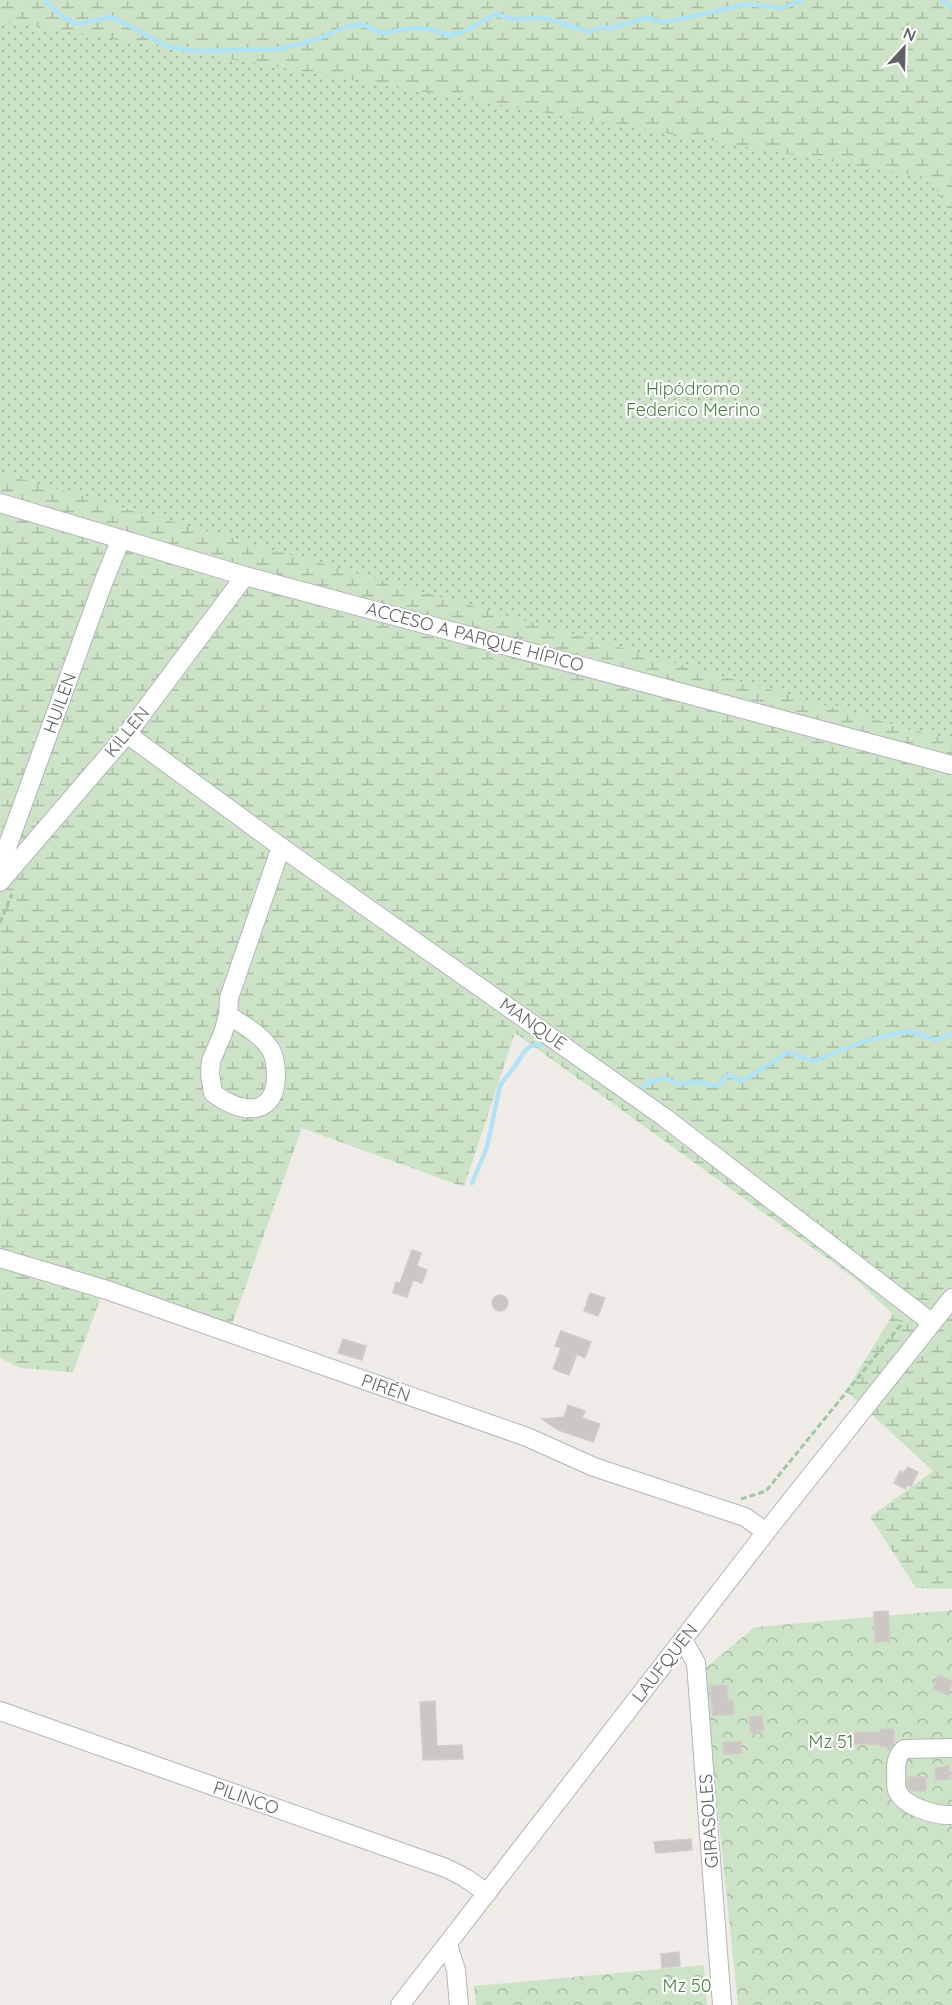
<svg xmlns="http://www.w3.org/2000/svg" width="952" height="2005" font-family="Quicksand,sans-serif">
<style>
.forest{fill:url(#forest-crowns)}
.wetland{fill:url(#wetland-marsh)}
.park{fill:url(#park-dots)}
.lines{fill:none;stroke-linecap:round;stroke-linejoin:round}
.stream{stroke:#b2e3f5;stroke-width:4.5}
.building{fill:#cac7c4;stroke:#d3cdc6;stroke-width:1.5}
.minor-casing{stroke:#b2b5b8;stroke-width:20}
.path{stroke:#a3c6a7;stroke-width:3;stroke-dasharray:6 3;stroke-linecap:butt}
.minor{stroke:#fff;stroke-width:18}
.labels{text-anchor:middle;stroke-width:4.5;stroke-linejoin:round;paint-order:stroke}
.park-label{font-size:18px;fill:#498241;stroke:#fff}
.street-label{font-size:18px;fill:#5f6366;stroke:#fff}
</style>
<defs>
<pattern id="forest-crowns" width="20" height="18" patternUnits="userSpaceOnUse" patternTransform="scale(1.5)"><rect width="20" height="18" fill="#cce3c7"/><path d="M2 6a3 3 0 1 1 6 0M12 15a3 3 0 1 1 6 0" fill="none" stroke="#a9bca5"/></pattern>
<pattern id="wetland-marsh" width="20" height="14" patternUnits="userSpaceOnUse" patternTransform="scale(1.5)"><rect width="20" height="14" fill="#cce3c7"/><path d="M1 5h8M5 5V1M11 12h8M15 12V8" fill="none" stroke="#a9bca5"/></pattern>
<pattern id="park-dots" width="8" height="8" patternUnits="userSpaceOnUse" patternTransform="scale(1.5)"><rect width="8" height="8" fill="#cce3c7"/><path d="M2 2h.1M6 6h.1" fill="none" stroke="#a9bca5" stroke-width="1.8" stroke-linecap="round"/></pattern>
</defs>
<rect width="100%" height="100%" fill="#efece8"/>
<!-- forest -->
<g class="forest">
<polygon points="952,1610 952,2005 738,2005 703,1670 755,1627"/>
<polygon points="704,1965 707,2005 476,2005 474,1986"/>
</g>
<!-- wetland -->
<polygon class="wetland" points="0,0 952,0 952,1589 916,1588 870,1517 933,1471 846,1391 893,1314 854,1278 515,1033 464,1187 302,1128 229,1333 104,1289 73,1372 20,1368 0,1358"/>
<!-- park -->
<polygon class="park" points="0,20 930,178 952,218 952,741 0,473"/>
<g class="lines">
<!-- stream -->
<g class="stream">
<polyline points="45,0 59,14 77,24 109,17 121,21 166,46 182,49 201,51 281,49 314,40 346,27 361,24 382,33 411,28 429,29 450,35 463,32 496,14 511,19 545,18 590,32 602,27 612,28 646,18 665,22 748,4 782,8 803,0"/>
<polyline points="942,0 952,7"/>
<polyline points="636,1090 641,1090 647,1083 664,1078 679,1084 697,1082 717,1086 727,1076 732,1076 742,1081 788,1052 813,1061 865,1041 907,1031 936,1040 952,1033"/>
<path d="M472,1183l15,-36 13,-61c5,-8 10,-13 15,-20 12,-18 10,-22 34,-22"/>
</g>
</g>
<!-- building -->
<g class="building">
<polygon points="412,1250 421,1253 417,1266 427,1270 422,1283 413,1280 407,1297 393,1293 396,1282 400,1283"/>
<polygon points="590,1293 605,1298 598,1316 584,1311"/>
<circle cx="500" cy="1303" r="8"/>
<polygon points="561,1331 591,1342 585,1358 577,1354 569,1375 553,1369 561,1348 555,1346"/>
<polygon points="343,1339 366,1346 362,1360 338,1353"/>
<polygon points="568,1405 585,1411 582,1418 600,1424 593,1442 558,1430 542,1419 564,1417"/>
<polygon points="908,1467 918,1472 911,1487 908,1485 905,1489 894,1483 900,1471 903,1473"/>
<polygon points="888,1611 890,1641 875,1642 874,1612"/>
<polygon points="938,1675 952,1681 948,1695 933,1688"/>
<polygon points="727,1685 728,1700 733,1700 734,1714 713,1716 710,1686"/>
<polygon points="435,1701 437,1746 462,1745 463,1759 423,1760 420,1702"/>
<polygon points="762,1715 764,1731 751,1733 749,1717"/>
<polygon points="880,1729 894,1729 894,1743 891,1747 880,1747 880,1744 836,1745 836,1733 880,1732"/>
<polygon points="741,1741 742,1753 724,1754 723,1743"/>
<polygon points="949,1766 951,1779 936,1780 935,1768"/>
<polygon points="908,1777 926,1777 926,1791 912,1791 907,1786"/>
<polygon points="691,1839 692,1850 656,1853 654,1842"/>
<polygon points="679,1952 680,1966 662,1968 661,1954"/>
</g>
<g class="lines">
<!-- minor casing -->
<g class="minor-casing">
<g id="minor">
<polyline points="0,503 245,576 952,765"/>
<polyline points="127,734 281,847 664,1117 932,1323"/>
<polyline points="0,867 103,583 121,539"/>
<polyline points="0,882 127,734 245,576"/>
<path d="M228,1015c15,10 33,19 43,35 4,7 5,19 5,27 -1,43 -39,35 -63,16l-3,-19 1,-13 12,-28 5,-18 1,-17 52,-151"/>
<polyline points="0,1258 104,1289 527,1437 594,1467 745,1517 766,1532"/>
<polyline points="683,1640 696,1663 722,2005"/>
<polyline points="0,1711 446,1868 464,1877 487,1893"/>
<path d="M952,1748l-48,1c-7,7 -8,13 -8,22 1,5 -1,14 1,19 6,17 40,26 55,25"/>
<polyline points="448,1945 456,1970 459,2005"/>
<polyline points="400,2005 766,1532 952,1298"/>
</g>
</g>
<!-- path -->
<g class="path">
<polyline points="0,923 12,894"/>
<polyline points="741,1499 766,1491 900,1326 901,1320"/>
</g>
<!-- minor -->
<use href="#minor" class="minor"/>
</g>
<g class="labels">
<!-- park labels -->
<g class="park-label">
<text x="693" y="395">Hipódromo<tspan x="693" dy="21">Federico Merino</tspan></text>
<text x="831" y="1748">Mz 51</text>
<text x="687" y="1992">Mz 50</text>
</g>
<!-- street labels -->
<g class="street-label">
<text transform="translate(475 637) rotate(15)" y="6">ACCESO A PARQUE HÍPICO</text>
<text transform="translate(60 703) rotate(-70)" y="6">HUILEN</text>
<text transform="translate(127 732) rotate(-51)" y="6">KILLEN</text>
<text transform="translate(533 1024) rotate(35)" y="6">MANQUE</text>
<text transform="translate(386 1388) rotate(19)" y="6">PIRÉN</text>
<text transform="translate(665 1663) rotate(-52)" y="6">LAUFQUEN</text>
<text transform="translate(246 1798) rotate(19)" y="6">PILINCO</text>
<text transform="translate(709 1821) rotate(-94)" y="6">GIRASOLES</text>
</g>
</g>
<!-- north arrow -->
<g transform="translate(904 48) rotate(22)" stroke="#ffffff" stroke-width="4.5" paint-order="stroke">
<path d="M0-4.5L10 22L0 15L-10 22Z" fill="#5f6366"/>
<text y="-9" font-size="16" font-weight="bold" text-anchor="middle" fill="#5f6366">N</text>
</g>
</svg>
